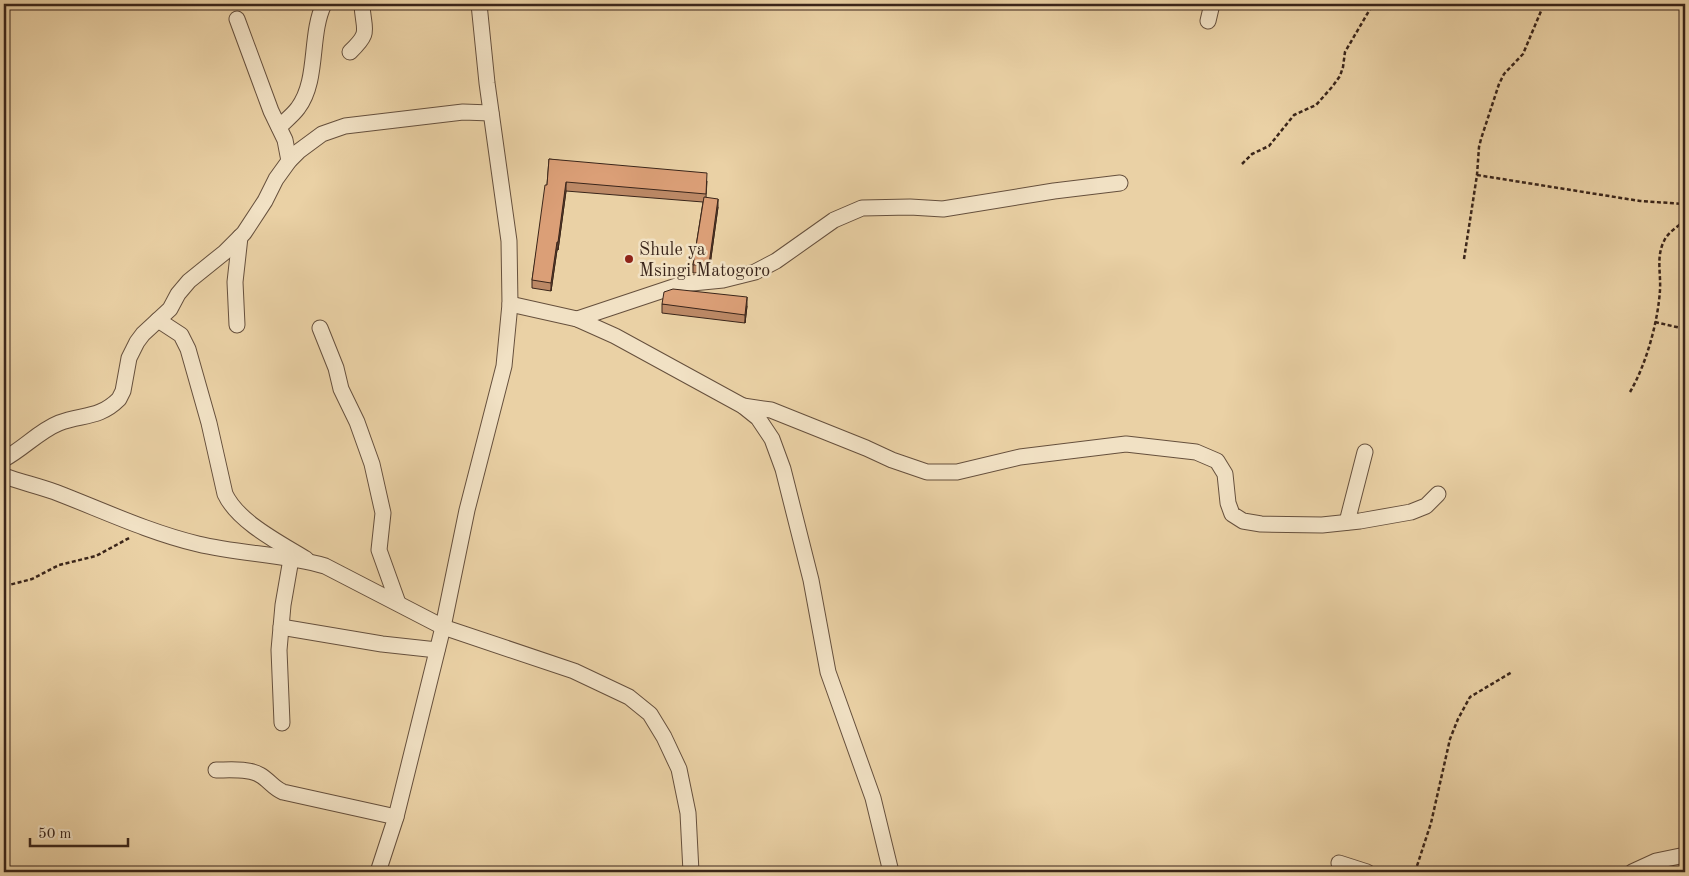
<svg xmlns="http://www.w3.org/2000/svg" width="1689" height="876" font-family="'Old Standard TT',serif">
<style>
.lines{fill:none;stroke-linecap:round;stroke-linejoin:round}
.minor-casing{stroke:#66503d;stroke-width:17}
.path{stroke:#3a251a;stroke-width:2.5;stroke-dasharray:4 2.5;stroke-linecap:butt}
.minor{stroke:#f1e1c4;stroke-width:15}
.wall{fill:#bc8966;stroke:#3a251a}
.shaded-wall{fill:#996f53;stroke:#3a251a}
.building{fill:#db9f77;stroke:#3a251a}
.poi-dot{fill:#8f2418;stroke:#f1e1c4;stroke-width:2}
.labels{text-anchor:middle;stroke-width:5;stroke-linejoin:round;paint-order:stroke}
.poi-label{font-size:18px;fill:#3a251a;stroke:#f1e1c4;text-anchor:start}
</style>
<rect width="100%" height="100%" fill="#ead1a5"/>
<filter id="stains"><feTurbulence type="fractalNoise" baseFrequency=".004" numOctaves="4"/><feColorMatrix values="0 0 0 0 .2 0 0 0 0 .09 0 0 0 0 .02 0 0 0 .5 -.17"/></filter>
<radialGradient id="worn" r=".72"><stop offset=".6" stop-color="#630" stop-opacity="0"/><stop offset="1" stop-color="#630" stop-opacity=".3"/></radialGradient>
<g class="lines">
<!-- minor casing -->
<g class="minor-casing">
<g id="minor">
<polyline points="237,19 271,111 285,140 289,161"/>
<polyline points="1208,21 1212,4"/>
<path d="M350,52c22,-21 13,-21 12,-48"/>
<path d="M279,127c6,-6 14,-12 19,-19 21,-28 11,-73 26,-104"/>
<polyline points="510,304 577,319 615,336 743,406 758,418 772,439 783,469 811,580 828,672 873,798 891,872"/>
<polyline points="577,319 682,284 723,280 755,272 776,261 834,220 862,208 910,207 943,209 1054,191 1120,183"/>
<path d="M158,320l23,15 7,14 21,74 16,71c13,28 55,49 81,65"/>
<polyline points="237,325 235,282 240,237"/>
<polyline points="320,328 336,368 341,389 357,422 372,464 383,513 379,550 398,603"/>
<polyline points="743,406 771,410 866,448 892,460 927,472 957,472 1020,457 1126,444 1196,452 1217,461 1225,474 1228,503 1232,514 1243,521 1261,524 1322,525 1360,521 1411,512 1426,506 1438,494"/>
<path d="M4,459c19,-10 35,-28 55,-36 23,-9 40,-4 60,-24l4,-8 6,-33 8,-16 6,-8 27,-25 8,-15 11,-13 36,-29 19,-19 21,-32 11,-22 13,-18 10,-10 23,-17 23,-8 118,-14 28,1"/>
<path d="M4,476c17,6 34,10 51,16 47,18 93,40 143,52 41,10 87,10 127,22l118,61 131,44 55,26 21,17 14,23 15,32 9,44 3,59"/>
<polyline points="1347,522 1365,452"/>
<polyline points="281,627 382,644 437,650"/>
<polyline points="282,723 279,650 283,605 291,559"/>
<path d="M216,770c13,0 33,-2 44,5 9,5 13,13 23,17l113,25"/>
<polyline points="1339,863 1367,872"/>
<polyline points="378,872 396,817 443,627 467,510 504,366 510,304 509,241 487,83 479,4"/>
<polyline points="1632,872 1656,861 1685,855"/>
</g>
</g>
<!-- path -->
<g class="path">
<polyline points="1242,164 1252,154 1269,146 1294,115 1316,105 1332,87 1340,76 1343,67 1345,52 1373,4"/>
<polyline points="1477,175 1640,201 1685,204"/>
<polyline points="1464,259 1477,175 1479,147 1481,139 1499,84 1504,74 1523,54 1544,4"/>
<polyline points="1655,322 1685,329"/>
<path d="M1630,392c16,-27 28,-70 30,-102 1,-17 -4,-33 4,-49 4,-9 14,-14 21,-21"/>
<polyline points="5,586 32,579 59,565 96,556 131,537"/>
<polyline points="1415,872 1431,823 1450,739 1458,719 1470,697 1512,672"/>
</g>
<!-- minor -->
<use href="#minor" class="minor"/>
</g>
<!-- wall -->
<g class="wall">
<polygon points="549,159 707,181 706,197 718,207 709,272 693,273 693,265 703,202 566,191 558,250 557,250 551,291 532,288 532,280 547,185"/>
<polygon points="662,304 747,306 745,323 662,313"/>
</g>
<!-- shaded-wall -->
<g class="shaded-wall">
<polygon points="566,182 566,191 558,250 558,242"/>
<polygon points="718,199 718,207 709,272 709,264"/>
<polygon points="557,242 557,250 551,291 551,283"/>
<polygon points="747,297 747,306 745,323 745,315"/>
</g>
<!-- building -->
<g class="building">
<polygon points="549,159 707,173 706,194 566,182 558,242 557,242 551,283 532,280 545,185 547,185"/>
<polygon points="704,197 718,199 709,264 693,265"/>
<polygon points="673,289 747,297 745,315 662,304 664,292"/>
</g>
<!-- markers -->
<circle class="poi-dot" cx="629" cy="259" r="5"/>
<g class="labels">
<!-- poi labels -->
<g class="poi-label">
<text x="639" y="255">Shule ya<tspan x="639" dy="21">Msingi Matogoro</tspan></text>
</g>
</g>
<!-- margin -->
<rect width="1689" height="876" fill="none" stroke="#ead1a5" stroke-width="20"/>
<rect x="5" y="5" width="1679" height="866" fill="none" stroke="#3a251a" stroke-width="2.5"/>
<rect x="10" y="10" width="1669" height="856" fill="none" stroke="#3a251a"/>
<!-- scale -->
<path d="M30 838v8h98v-8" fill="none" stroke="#3a251a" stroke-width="2.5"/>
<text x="38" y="838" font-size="15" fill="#3a251a" stroke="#f1e1c4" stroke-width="4" paint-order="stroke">50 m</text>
<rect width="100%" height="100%" filter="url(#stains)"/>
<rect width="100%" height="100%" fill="url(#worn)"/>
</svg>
